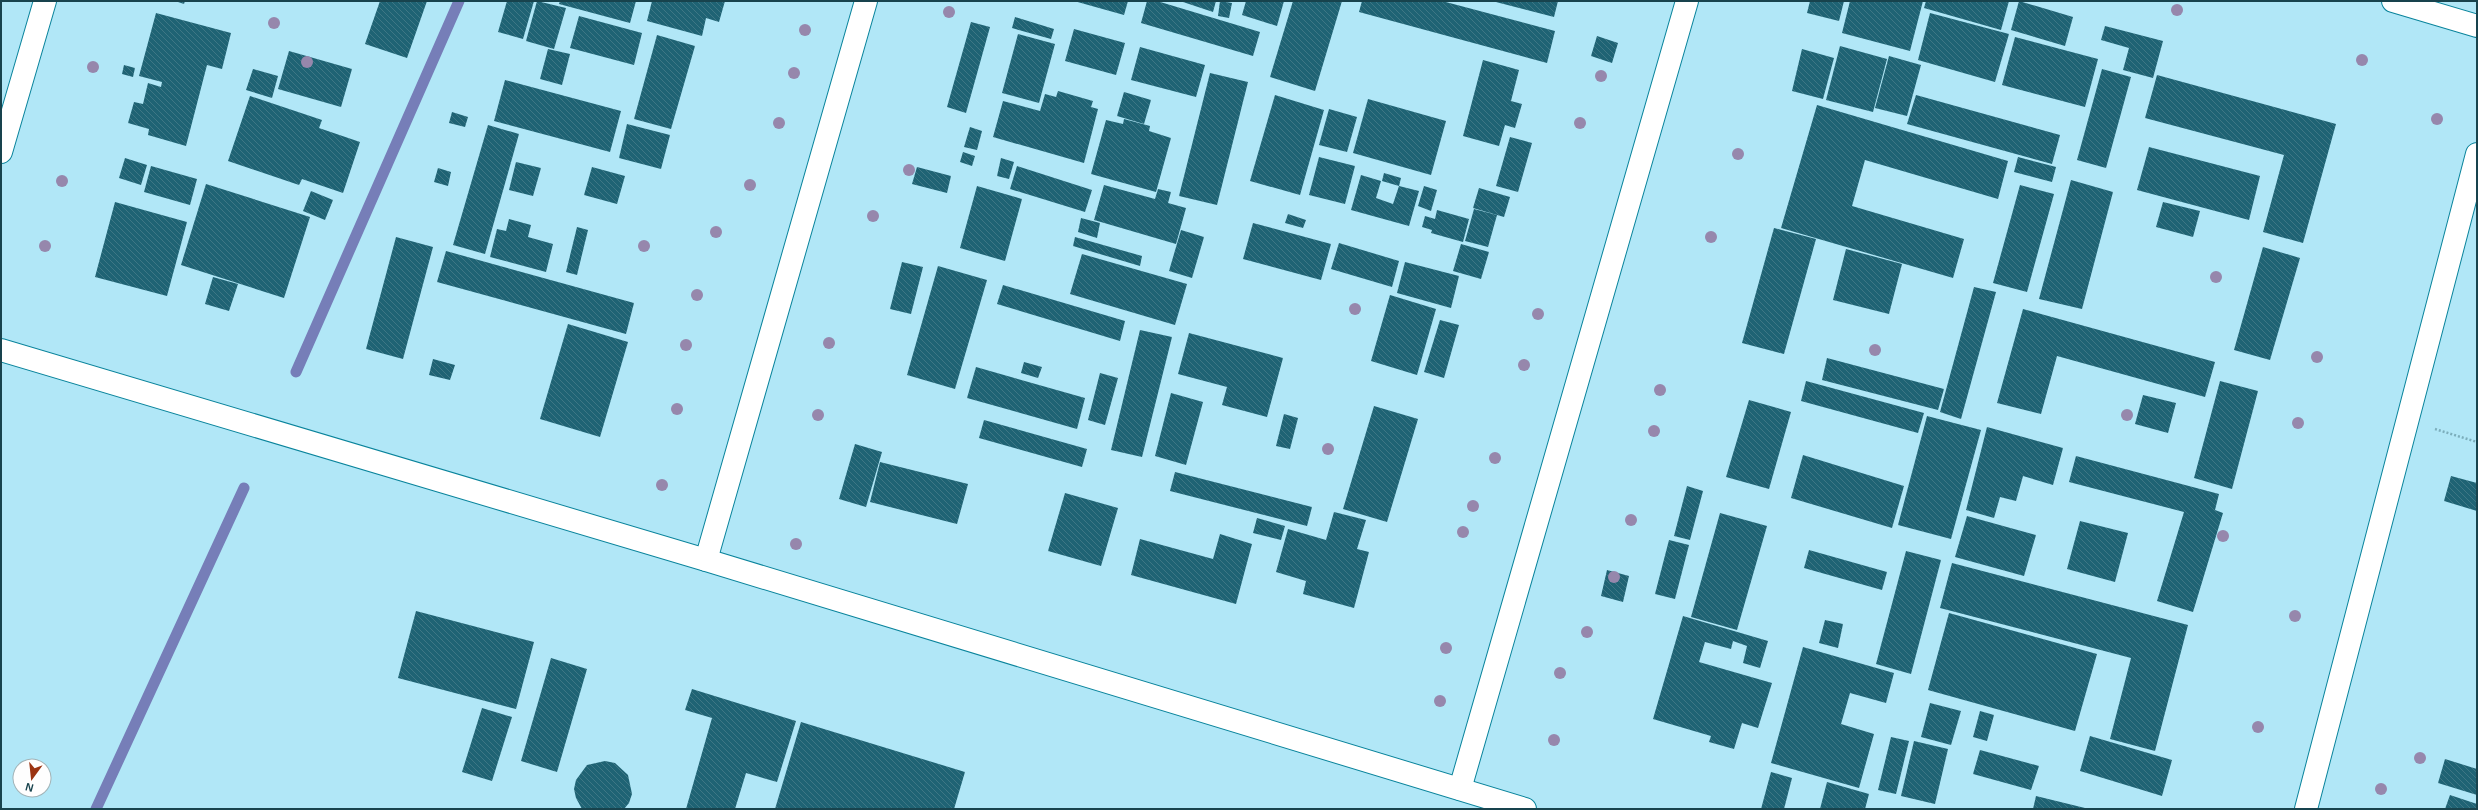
<svg xmlns="http://www.w3.org/2000/svg" width="2478" height="810" font-family="Helvetica,sans-serif">
<style>
.lines{fill:none;stroke-linecap:round;stroke-linejoin:round}
.stream{stroke:#767eb8;stroke-width:11}
.building{fill:url(#building-back-hatch)}
.minor-casing{stroke:#0a849c;stroke-width:24}
.tertiary-casing{stroke:#0a849c;stroke-width:24}
.path{stroke:#7caebc;stroke-width:2.5;stroke-dasharray:2 2;stroke-linecap:butt}
.minor{stroke:#fff;stroke-width:22}
.tertiary{stroke:#fff;stroke-width:22}
.tree{fill:#9687ac}
</style>
<defs>
<pattern id="building-back-hatch" width="6" height="6" patternUnits="userSpaceOnUse"><rect width="6" height="6" fill="#1f6374"/><path d="M-1 5l2 2M0 0l6 6M5-1l2 2" fill="none" stroke="#3e7785"/></pattern>
</defs>
<rect width="100%" height="100%" fill="#b1e7f7"/>
<g class="lines">
<!-- stream -->
<g class="stream">
<polyline points="296,372 459,1"/>
<polyline points="96,809 244,488"/>
</g>
</g>
<!-- building -->
<g class="building">
<polygon points="175,1 185,1 184,4"/>
<polygon points="380,1 427,1 407,58 365,44"/>
<polygon points="507,1 534,1 523,39 498,32"/>
<polygon points="537,1 566,8 554,49 526,41"/>
<polygon points="560,1 636,1 630,23 559,4"/>
<polygon points="652,1 725,1 719,22 706,18 702,36 647,21"/>
<polygon points="1074,1 1128,1 1124,15"/>
<polygon points="1147,1 1157,1 1260,32 1253,56 1141,23"/>
<polygon points="1180,1 1216,1 1213,12"/>
<polygon points="1220,1 1232,3 1229,18 1218,16"/>
<polygon points="1246,1 1284,1 1277,26 1242,15"/>
<polygon points="1293,1 1342,1 1315,91 1270,77"/>
<polygon points="1362,1 1442,1 1555,31 1547,63 1359,12"/>
<polygon points="1492,1 1558,1 1554,17"/>
<polygon points="1810,1 1844,1 1839,21 1807,13"/>
<polygon points="1850,1 1923,1 1910,51 1842,33"/>
<polygon points="1926,1 2009,1 2001,30 1924,8"/>
<polygon points="2019,1 2073,17 2065,46 2011,30"/>
<polygon points="156,13 231,33 222,69 207,65 186,146 148,135 149,129 128,123 134,102 143,104 148,83 161,87 162,82 139,76"/>
<polygon points="1930,13 2009,34 1995,82 1918,60"/>
<polygon points="579,16 642,33 634,65 570,48"/>
<polygon points="1015,17 1054,29 1051,39 1012,28"/>
<polygon points="971,22 990,27 966,113 947,107"/>
<polygon points="2105,26 2163,41 2153,78 2123,70 2129,48 2101,40"/>
<polygon points="1074,29 1125,43 1116,75 1065,61"/>
<polygon points="1018,34 1055,44 1039,103 1002,93"/>
<polygon points="657,35 695,46 671,129 634,119"/>
<polygon points="1597,36 1618,43 1612,63 1591,56"/>
<polygon points="2015,37 2098,59 2085,107 2002,85"/>
<polygon points="1840,46 1887,59 1873,112 1826,100"/>
<polygon points="1140,47 1205,65 1196,97 1131,80"/>
<polygon points="548,49 570,54 562,85 540,79"/>
<polygon points="1802,49 1834,58 1823,99 1792,91"/>
<polygon points="289,51 352,69 341,107 278,89"/>
<polygon points="1889,56 1921,65 1907,116 1875,108"/>
<polygon points="1483,60 1519,70 1511,101 1522,104 1515,128 1505,125 1499,146 1463,136"/>
<polygon points="124,65 135,68 133,77 122,74"/>
<polygon points="253,69 278,76 272,98 246,90"/>
<polygon points="2102,69 2131,77 2106,168 2077,160"/>
<polygon points="1210,73 1248,82 1217,205 1179,196"/>
<polygon points="2157,75 2336,124 2303,243 2263,232 2284,155 2145,118"/>
<polygon points="505,80 621,111 610,152 494,121"/>
<polygon points="1058,91 1093,101 1091,107 1098,109 1084,163 993,137 1003,101 1040,111 1045,94 1056,97"/>
<polygon points="1124,92 1151,100 1144,124 1117,116"/>
<polygon points="1275,95 1324,110 1300,195 1250,181"/>
<polygon points="1916,95 2060,135 2052,164 1907,124"/>
<polygon points="250,96 322,120 319,128 360,142 343,193 302,179 299,185 228,161"/>
<polygon points="1368,99 1446,121 1431,175 1353,153"/>
<polygon points="1817,105 2008,161 1998,199 1865,160 1852,206 1964,239 1953,278 1781,228"/>
<polygon points="1329,109 1357,117 1347,152 1319,145"/>
<polygon points="452,112 468,117 465,127 449,123"/>
<polygon points="1124,119 1150,126 1149,131 1171,138 1156,192 1091,174 1106,120 1123,124"/>
<polygon points="627,124 670,135 661,169 619,158"/>
<polygon points="488,125 519,134 485,254 453,245"/>
<polygon points="970,127 982,131 977,150 964,147"/>
<polygon points="1510,137 1532,143 1518,192 1496,186"/>
<polygon points="2149,147 2260,176 2249,220 2137,190"/>
<polygon points="963,152 975,156 972,166 960,162"/>
<polygon points="1319,157 1355,166 1345,204 1309,195"/>
<polygon points="2018,157 2056,167 2052,182 2014,172"/>
<polygon points="125,158 147,165 141,185 119,178"/>
<polygon points="1001,158 1014,162 1009,179 997,176"/>
<polygon points="516,162 541,168 533,196 509,190"/>
<polygon points="151,166 197,179 190,205 144,192"/>
<polygon points="1017,166 1092,190 1085,212 1010,189"/>
<polygon points="592,167 625,176 617,204 584,195"/>
<polygon points="917,167 951,176 947,193 912,184"/>
<polygon points="438,168 451,172 448,186 434,182"/>
<polygon points="1384,173 1401,178 1399,186 1382,181"/>
<polygon points="1361,175 1381,181 1376,198 1393,204 1399,186 1419,191 1409,226 1351,210"/>
<polygon points="2071,180 2113,192 2082,309 2039,299"/>
<polygon points="206,184 310,217 284,298 181,265"/>
<polygon points="1104,185 1155,199 1158,189 1171,192 1168,203 1186,208 1176,244 1094,220"/>
<polygon points="2020,185 2054,194 2027,292 1993,283"/>
<polygon points="977,186 1022,199 1005,261 960,248"/>
<polygon points="1424,186 1437,190 1431,211 1418,206"/>
<polygon points="1479,188 1510,197 1504,217 1473,208"/>
<polygon points="311,191 333,200 325,220 303,211"/>
<polygon points="115,202 187,222 167,296 95,277"/>
<polygon points="2163,202 2200,211 2193,237 2156,227"/>
<polygon points="1474,209 1497,215 1488,247 1465,241"/>
<polygon points="1437,210 1469,219 1463,242 1431,233 1432,230 1422,227 1425,216 1435,219"/>
<polygon points="1288,214 1306,220 1303,228 1285,223"/>
<polygon points="1081,218 1100,223 1097,238 1078,232"/>
<polygon points="509,219 531,225 528,237 553,244 546,272 490,257 497,229 506,231"/>
<polygon points="1253,223 1331,244 1321,280 1243,259"/>
<polygon points="577,227 588,230 577,275 566,272"/>
<polygon points="1774,228 1816,239 1784,354 1742,343"/>
<polygon points="1181,230 1204,237 1192,278 1169,271"/>
<polygon points="396,237 433,247 403,359 366,349"/>
<polygon points="1075,237 1142,256 1140,266 1073,246"/>
<polygon points="1339,243 1399,261 1392,287 1331,269"/>
<polygon points="1461,244 1489,252 1481,279 1453,271"/>
<polygon points="2263,247 2300,258 2270,360 2234,350"/>
<polygon points="1846,249 1902,264 1889,314 1833,300"/>
<polygon points="446,251 634,303 626,334 437,282"/>
<polygon points="1082,254 1187,284 1175,325 1070,294"/>
<polygon points="902,262 923,267 911,314 890,309"/>
<polygon points="1405,262 1459,276 1451,308 1397,293"/>
<polygon points="938,266 987,280 955,389 907,375"/>
<polygon points="213,277 238,284 229,311 205,304"/>
<polygon points="1003,285 1125,321 1120,341 997,304"/>
<polygon points="1974,287 1996,292 1961,419 1940,412"/>
<polygon points="1390,295 1436,309 1417,375 1371,361"/>
<polygon points="2023,309 2215,362 2205,397 2057,356 2041,414 1997,403"/>
<polygon points="1440,320 1459,325 1444,378 1424,372"/>
<polygon points="568,324 628,342 600,437 540,419"/>
<polygon points="1140,330 1172,337 1142,457 1111,450"/>
<polygon points="1189,333 1283,358 1267,417 1222,405 1227,387 1178,374"/>
<polygon points="1827,358 1944,389 1938,410 1822,380"/>
<polygon points="433,359 455,365 450,380 429,375"/>
<polygon points="1024,362 1042,367 1038,378 1021,373"/>
<polygon points="976,367 1085,398 1077,429 967,398"/>
<polygon points="1100,373 1118,378 1105,425 1088,420"/>
<polygon points="1806,381 1924,413 1918,433 1801,401"/>
<polygon points="2220,381 2258,391 2232,489 2194,478"/>
<polygon points="1171,393 1203,402 1186,465 1155,456"/>
<polygon points="2143,395 2176,403 2168,433 2135,424"/>
<polygon points="1749,400 1791,412 1769,489 1726,477"/>
<polygon points="1374,406 1418,419 1387,522 1343,509"/>
<polygon points="1284,414 1298,418 1290,449 1276,446"/>
<polygon points="1927,416 1981,430 1951,539 1898,525"/>
<polygon points="984,420 1087,449 1082,467 979,438"/>
<polygon points="1987,427 2063,448 2053,485 2023,476 2016,501 2000,497 1994,518 1966,510"/>
<polygon points="855,444 882,452 866,507 839,499"/>
<polygon points="1803,455 1904,486 1892,528 1791,498"/>
<polygon points="2076,456 2219,494 2215,510 2223,513 2193,612 2157,601 2184,512 2069,482"/>
<polygon points="880,462 968,484 957,524 870,502"/>
<polygon points="1175,472 1312,507 1307,526 1170,491"/>
<polygon points="2451,476 2477,483 2477,511 2444,501"/>
<polygon points="1687,486 1703,491 1690,540 1674,536"/>
<polygon points="1065,493 1118,508 1101,566 1048,551"/>
<polygon points="1334,512 1366,520 1357,549 1369,552 1354,608 1303,594 1306,581 1276,572 1288,529 1326,540"/>
<polygon points="1720,513 1767,526 1737,630 1691,617"/>
<polygon points="1967,516 2036,535 2024,576 1955,557"/>
<polygon points="1257,518 1285,526 1281,540 1253,533"/>
<polygon points="2080,521 2128,533 2115,582 2067,569"/>
<polygon points="1220,534 1252,544 1236,604 1131,575 1140,539 1213,559"/>
<polygon points="1669,540 1689,545 1675,599 1655,594"/>
<polygon points="1809,550 1887,572 1882,590 1804,568"/>
<polygon points="1906,551 1941,560 1911,674 1876,664"/>
<polygon points="1952,563 2188,625 2155,751 2110,739 2131,658 1940,608"/>
<polygon points="1607,570 1629,576 1623,602 1601,596"/>
<polygon points="416,611 534,642 516,709 398,678"/>
<polygon points="1949,613 2097,654 2075,731 1928,690"/>
<polygon points="1683,616 1768,641 1760,668 1743,663 1747,646 1733,641 1731,649 1705,642 1699,662 1772,683 1758,728 1742,723 1734,749 1709,742 1711,736 1653,719"/>
<polygon points="1825,620 1843,624 1838,648 1819,643"/>
<polygon points="1803,647 1894,673 1886,703 1850,693 1841,724 1874,734 1859,788 1771,763"/>
<polygon points="551,658 587,669 557,772 521,761"/>
<polygon points="692,689 796,721 777,782 746,773 735,809 686,809 712,718 685,710"/>
<polygon points="1930,703 1961,711 1951,745 1921,737"/>
<polygon points="482,708 512,717 492,781 462,772"/>
<polygon points="1980,711 1994,715 1987,741 1973,737"/>
<polygon points="801,722 965,772 954,809 775,809"/>
<polygon points="2090,736 2172,760 2162,796 2080,771"/>
<polygon points="1891,737 1909,741 1896,794 1878,790"/>
<polygon points="1914,741 1948,749 1935,804 1901,796"/>
<polygon points="1980,750 2039,766 2031,790 1973,774"/>
<polygon points="2445,759 2477,769 2477,795 2438,783"/>
<polygon points="605,761 615,763 628,775 632,794 629,803 624,809 582,809 576,798 574,789 576,780 587,765"/>
<polygon points="1771,772 1792,778 1784,809 1761,809"/>
<polygon points="1827,782 1869,794 1865,809 1820,809"/>
<polygon points="2450,795 2477,804 2477,809 2445,809"/>
<polygon points="2036,796 2085,808 2085,809 2033,809"/>
</g>
<g class="lines">
<!-- minor casing -->
<g class="minor-casing">
<g id="minor">
<polyline points="1,152 45,1"/>
<polyline points="1,350 706,560 1525,809"/>
<polyline points="706,560 866,1"/>
<polyline points="1460,789 1687,1"/>
<polyline points="2306,809 2477,154"/>
</g>
</g>
<!-- tertiary casing -->
<g class="tertiary-casing">
<polyline id="tertiary" points="2393,1 2477,26"/>
</g>
<!-- path -->
<polyline class="path" points="2435,429 2477,442"/>
<!-- minor -->
<use href="#minor" class="minor"/>
<!-- tertiary -->
<use href="#tertiary" class="tertiary"/>
</g>
<!-- trees -->
<g class="tree">
<circle cx="2177" cy="10" r="6"/>
<circle cx="949" cy="12" r="6"/>
<circle cx="274" cy="23" r="6"/>
<circle cx="805" cy="30" r="6"/>
<circle cx="2362" cy="60" r="6"/>
<circle cx="307" cy="62" r="6"/>
<circle cx="93" cy="67" r="6"/>
<circle cx="794" cy="73" r="6"/>
<circle cx="1601" cy="76" r="6"/>
<circle cx="2437" cy="119" r="6"/>
<circle cx="779" cy="123" r="6"/>
<circle cx="1580" cy="123" r="6"/>
<circle cx="1738" cy="154" r="6"/>
<circle cx="909" cy="170" r="6"/>
<circle cx="62" cy="181" r="6"/>
<circle cx="750" cy="185" r="6"/>
<circle cx="873" cy="216" r="6"/>
<circle cx="716" cy="232" r="6"/>
<circle cx="1711" cy="237" r="6"/>
<circle cx="45" cy="246" r="6"/>
<circle cx="644" cy="246" r="6"/>
<circle cx="2216" cy="277" r="6"/>
<circle cx="697" cy="295" r="6"/>
<circle cx="1355" cy="309" r="6"/>
<circle cx="1538" cy="314" r="6"/>
<circle cx="829" cy="343" r="6"/>
<circle cx="686" cy="345" r="6"/>
<circle cx="1875" cy="350" r="6"/>
<circle cx="2317" cy="357" r="6"/>
<circle cx="1524" cy="365" r="6"/>
<circle cx="1660" cy="390" r="6"/>
<circle cx="677" cy="409" r="6"/>
<circle cx="818" cy="415" r="6"/>
<circle cx="2127" cy="415" r="6"/>
<circle cx="2298" cy="423" r="6"/>
<circle cx="1654" cy="431" r="6"/>
<circle cx="1328" cy="449" r="6"/>
<circle cx="1495" cy="458" r="6"/>
<circle cx="662" cy="485" r="6"/>
<circle cx="1473" cy="506" r="6"/>
<circle cx="1631" cy="520" r="6"/>
<circle cx="1463" cy="532" r="6"/>
<circle cx="2223" cy="536" r="6"/>
<circle cx="796" cy="544" r="6"/>
<circle cx="1614" cy="577" r="6"/>
<circle cx="2295" cy="616" r="6"/>
<circle cx="1587" cy="632" r="6"/>
<circle cx="1446" cy="648" r="6"/>
<circle cx="1560" cy="673" r="6"/>
<circle cx="1440" cy="701" r="6"/>
<circle cx="2258" cy="727" r="6"/>
<circle cx="1554" cy="740" r="6"/>
<circle cx="2420" cy="758" r="6"/>
<circle cx="2381" cy="789" r="6"/>
</g>
<!-- border -->
<rect width="2478" height="810" fill="none" stroke="#18434d" stroke-width="4"/>
<!-- north arrow -->
<g transform="translate(32 778) rotate(195)"><circle r="19" fill="#fefefe" stroke="#a2b3b7"/>
<path d="M0-3L7 15L0 10L-7 15Z" fill="#9b3412"/>
<text y="-6" font-size="11" font-weight="bold" text-anchor="middle" fill="#18434d">N</text>
</g>
</svg>
